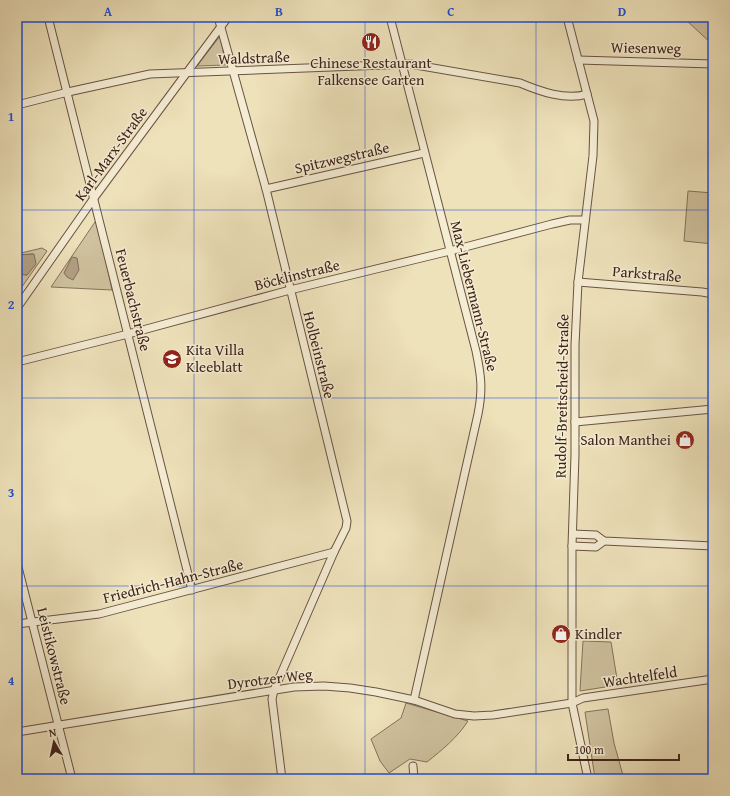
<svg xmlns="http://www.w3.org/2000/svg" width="730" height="796" font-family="'Gentium Book Plus',serif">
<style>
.green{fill:#d0c29f;stroke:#86725c}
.water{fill:#b2a184;stroke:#836f59}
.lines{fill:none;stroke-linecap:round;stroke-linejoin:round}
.minor-casing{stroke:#695342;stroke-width:9}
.minor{stroke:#f4ecd3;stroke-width:7}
.grid{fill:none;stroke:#1d4ed8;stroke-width:1;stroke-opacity:0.55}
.labels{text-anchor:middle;stroke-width:3;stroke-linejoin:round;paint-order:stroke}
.street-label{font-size:15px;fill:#3d2319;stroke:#f4ecd3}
.poi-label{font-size:15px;fill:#3d2319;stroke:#f4ecd3;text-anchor:start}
.neatline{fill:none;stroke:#1d4ed8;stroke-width:1.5}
.grid-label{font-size:13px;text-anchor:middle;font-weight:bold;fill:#1d4ed8}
</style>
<rect width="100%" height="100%" fill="#eee2bb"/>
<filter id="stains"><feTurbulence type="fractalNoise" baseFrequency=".005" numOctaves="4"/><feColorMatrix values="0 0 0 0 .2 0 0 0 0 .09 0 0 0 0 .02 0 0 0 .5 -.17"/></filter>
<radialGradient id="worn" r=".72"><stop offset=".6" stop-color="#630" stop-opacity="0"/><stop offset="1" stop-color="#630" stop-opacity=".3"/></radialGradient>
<!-- green -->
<g class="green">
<polygon points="684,17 713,17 713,45 686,20"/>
<polygon points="220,36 226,65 197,66"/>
<polygon points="688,191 713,193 713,244 684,241"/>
<polygon points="97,219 112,290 51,287"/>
<polygon points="42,248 47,251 17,294 17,274 27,275 33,254 17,255 17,254"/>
<polygon points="583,641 611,642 618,685 580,691"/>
<path d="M406,703l62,18c-10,16 -26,29 -41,41l-17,-3 -21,14 -9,-12 -9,-22 30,-21z"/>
<polygon points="608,709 614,743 624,779 596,779 594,772 585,712"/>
</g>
<!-- water -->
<g class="water">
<polygon points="34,254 36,264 27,275 17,274 17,255"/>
<polygon points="72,257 77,258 79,270 73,280 67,277 64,273"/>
</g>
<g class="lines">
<!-- minor casing -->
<g class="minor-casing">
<g id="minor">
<polyline points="48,17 192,590"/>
<polyline points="218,17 266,189 347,521 346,528 334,552 274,690 272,699 282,779"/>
<path d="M390,17l86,334c5,24 7,38 2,63l-64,286"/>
<polyline points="567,17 594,121 593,156 578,282 575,345 575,455 572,546 572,703 588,779"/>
<polyline points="578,60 713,64"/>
<path d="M17,105l51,-13 82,-18 260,-10 110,19c19,8 46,18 67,11"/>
<polyline points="266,189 424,153"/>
<polyline points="578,282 702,292 713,294"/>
<polyline points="17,308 94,198 228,17"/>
<polyline points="17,362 128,334 290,290 450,251 552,224 570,220 585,220"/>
<polyline points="575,422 713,409"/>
<polyline points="573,534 596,535 604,541 713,546"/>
<polyline points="572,546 596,547 604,541"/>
<polyline points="17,563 72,779"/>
<polyline points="17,624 99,614 334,552"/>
<polyline points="17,732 294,687 324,686 350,688 376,692 414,700 455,714 474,716 493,715 572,703 583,698 713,679"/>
<polyline points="413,766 414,779"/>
</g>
</g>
<!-- minor -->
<use href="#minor" class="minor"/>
</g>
<!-- grid -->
<path class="grid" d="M194,17v762M365,17v762M536,17v762M17,210h696M17,398h696M17,586h696"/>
<!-- icons -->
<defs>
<g id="restaurant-disc" transform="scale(1)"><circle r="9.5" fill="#8f2418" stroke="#f4ecd3"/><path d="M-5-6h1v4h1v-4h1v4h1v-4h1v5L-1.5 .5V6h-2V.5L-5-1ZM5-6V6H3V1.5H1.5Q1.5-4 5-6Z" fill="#fff"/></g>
<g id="school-disc" transform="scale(1)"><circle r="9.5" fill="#8f2418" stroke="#f4ecd3"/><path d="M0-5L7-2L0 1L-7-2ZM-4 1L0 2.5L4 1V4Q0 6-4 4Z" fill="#fff"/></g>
<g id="shop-disc" transform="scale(1)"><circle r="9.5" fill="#8f2418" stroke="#f4ecd3"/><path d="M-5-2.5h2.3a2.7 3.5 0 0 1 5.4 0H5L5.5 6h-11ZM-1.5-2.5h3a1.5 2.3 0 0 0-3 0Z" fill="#fff"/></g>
</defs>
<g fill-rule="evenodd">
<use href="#restaurant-disc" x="371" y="42"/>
<use href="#school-disc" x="172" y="359"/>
<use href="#shop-disc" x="685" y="440"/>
<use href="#shop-disc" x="561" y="634"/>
</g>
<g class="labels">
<!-- street labels -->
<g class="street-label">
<text transform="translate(646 48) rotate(1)" y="5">Wiesenweg</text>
<text transform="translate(254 58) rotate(-2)" y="5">Waldstraße</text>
<text transform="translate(111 154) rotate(-54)" y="5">Karl-Marx-Straße</text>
<text transform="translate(342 158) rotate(-13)" y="5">Spitzwegstraße</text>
<text transform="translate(647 274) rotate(5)" y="5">Parkstraße</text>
<text transform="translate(297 275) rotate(-14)" y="5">Böcklinstraße</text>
<text transform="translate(474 296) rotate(76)" y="5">Max-Liebermann-Straße</text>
<text transform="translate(133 300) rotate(76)" y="5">Feuerbachstraße</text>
<text transform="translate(319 355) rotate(76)" y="5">Holbeinstraße</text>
<text transform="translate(562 396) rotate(-89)" y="5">Rudolf-Breitscheid-Straße</text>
<text transform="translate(173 581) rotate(-14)" y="5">Friedrich-Hahn-Straße</text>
<text transform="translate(54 656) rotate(76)" y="5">Leistikowstraße</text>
<text transform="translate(640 677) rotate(-8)" y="5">Wachtelfeld</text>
<text transform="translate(270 679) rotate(-7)" y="5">Dyrotzer Weg</text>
</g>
<!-- poi labels -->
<g class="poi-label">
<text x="371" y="68" text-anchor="middle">Chinese Restaurant<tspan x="371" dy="17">Falkensee Garten</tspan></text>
<text x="186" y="355">Kita Villa<tspan x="186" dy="17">Kleeblatt</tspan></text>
<text x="671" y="445" text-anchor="end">Salon Manthei</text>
<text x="575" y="639">Kindler</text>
</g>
</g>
<!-- margin -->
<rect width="730" height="796" fill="none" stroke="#eee2bb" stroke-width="44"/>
<!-- north arrow -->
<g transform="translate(54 742) rotate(351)" stroke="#f4ecd3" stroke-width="3" paint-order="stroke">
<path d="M0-3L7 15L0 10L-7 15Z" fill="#3d2319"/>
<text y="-6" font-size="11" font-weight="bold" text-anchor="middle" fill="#3d2319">N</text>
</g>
<!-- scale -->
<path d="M568 754v6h111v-6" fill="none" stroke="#3d2319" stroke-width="2"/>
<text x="574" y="754" font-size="12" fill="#3d2319" stroke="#f4ecd3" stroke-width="3" paint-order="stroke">100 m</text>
<rect x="22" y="22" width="686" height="752" class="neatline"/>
<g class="grid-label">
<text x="108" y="16">A</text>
<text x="279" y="16">B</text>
<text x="451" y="16">C</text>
<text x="622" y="16">D</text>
<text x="11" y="121">1</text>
<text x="11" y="309">2</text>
<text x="11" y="497">3</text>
<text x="11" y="685">4</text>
</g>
<rect width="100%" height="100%" filter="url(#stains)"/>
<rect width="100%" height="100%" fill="url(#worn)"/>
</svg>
